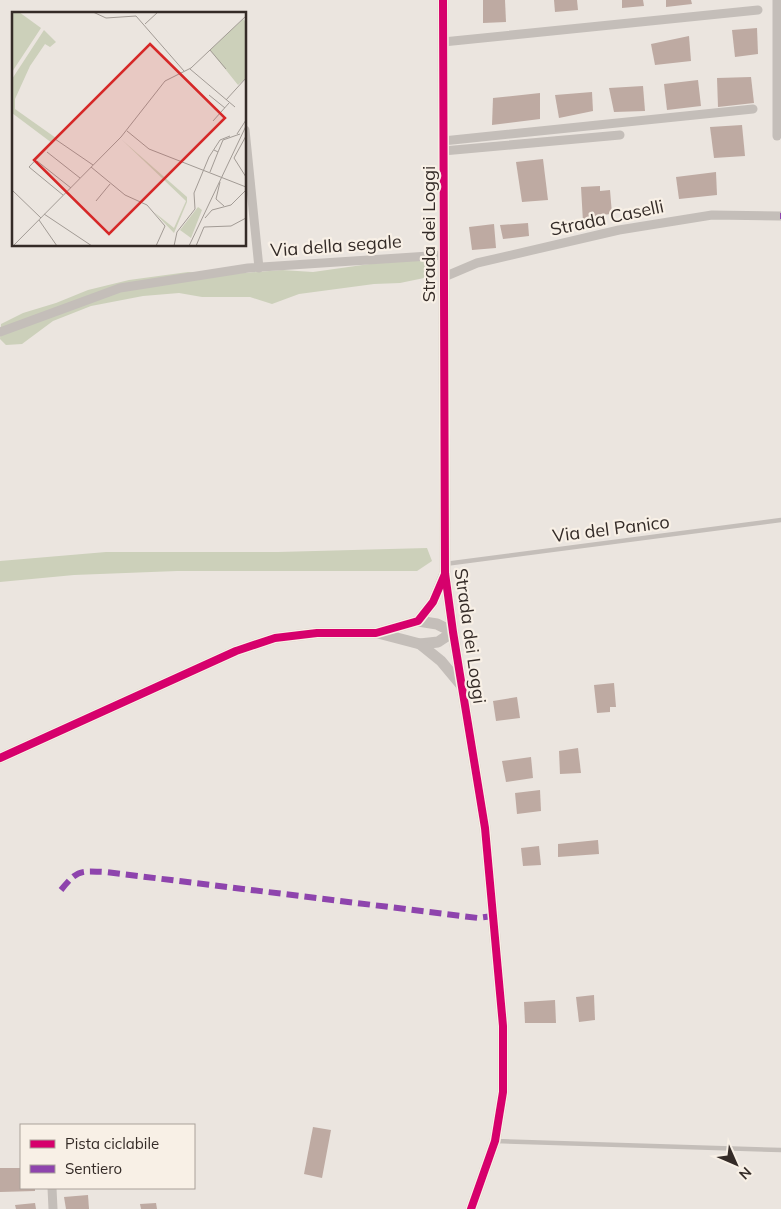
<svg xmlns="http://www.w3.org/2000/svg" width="781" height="1209" font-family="Mulish,sans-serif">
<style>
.green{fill:#ccd0ba}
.building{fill:#beaaa2}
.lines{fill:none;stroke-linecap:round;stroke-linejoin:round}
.service{stroke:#c4beb9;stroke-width:4.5}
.minor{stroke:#c4beb9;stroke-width:9}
.tertiary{stroke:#c4beb9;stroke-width:11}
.quiet{stroke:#8e44ad;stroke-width:6;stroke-dasharray:12 6;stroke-linecap:butt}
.cycleway-casing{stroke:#f8f0e6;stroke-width:11}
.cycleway{stroke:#d6006c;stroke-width:8}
.labels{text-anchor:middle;stroke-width:4.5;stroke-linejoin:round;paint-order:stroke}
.street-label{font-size:18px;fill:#342b27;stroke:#f8f0e6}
.inset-road{fill:none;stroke:#a29b95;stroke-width:1}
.view{fill:#d62828;fill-opacity:0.15;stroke:#d62828;stroke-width:2.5}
.inset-edge{fill:none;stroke:#342b27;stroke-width:2.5}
</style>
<rect width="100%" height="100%" fill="#ebe5df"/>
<!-- green -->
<g class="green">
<polygon points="405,259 431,261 429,277 400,283 374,284 299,294 272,304 250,297 202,297 179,293 143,296 91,306 53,321 22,344 6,345 0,339 1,324 23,313 56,303 88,290 129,280 188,272 230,274 282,270 313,272"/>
<polygon points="427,548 432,561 417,571 177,571 74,575 0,582 0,561 106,552 278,552"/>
</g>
<!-- building -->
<g class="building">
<polygon points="483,0 505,0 506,22 483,23"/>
<polygon points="554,0 577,0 578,10 555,12"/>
<polygon points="622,0 643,0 644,6 622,8"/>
<polygon points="666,0 691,0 692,4 666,7"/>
<polygon points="757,28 758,54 735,57 732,30"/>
<polygon points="689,36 691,61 655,65 651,44"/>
<polygon points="751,77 754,103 718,107 717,78"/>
<polygon points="698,80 701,106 667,110 664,84"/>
<polygon points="643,86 645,111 614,112 609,88"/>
<polygon points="592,92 593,111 559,118 555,95"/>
<polygon points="540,93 540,119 492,125 493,98"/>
<polygon points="742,125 745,156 714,158 710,127"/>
<polygon points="543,159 548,200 522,202 516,162"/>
<polygon points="716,172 717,195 679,199 676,177"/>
<polygon points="600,186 600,191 610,190 612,214 601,215 601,220 583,222 581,187"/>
<polygon points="528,223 529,236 503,239 500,225"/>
<polygon points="494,224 496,248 472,250 469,227"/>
<polygon points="614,683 616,707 610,707 610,712 597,713 594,685"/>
<polygon points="517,697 520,718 496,721 493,701"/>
<polygon points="578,748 581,773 560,774 559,751"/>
<polygon points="531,757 533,778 506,782 502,761"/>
<polygon points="540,790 541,811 517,814 515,793"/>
<polygon points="598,840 599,854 558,857 558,844"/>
<polygon points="539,846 541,865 523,866 521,848"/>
<polygon points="594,995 595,1020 579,1022 576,997"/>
<polygon points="555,1000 556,1023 525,1023 524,1002"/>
<polygon points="313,1127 331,1130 322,1178 304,1174"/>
<polygon points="0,1168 21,1168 21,1188 35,1188 35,1191 0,1192"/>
<polygon points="88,1195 89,1209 66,1209 64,1197"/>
<polygon points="35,1203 36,1209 16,1209 15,1205"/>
<polygon points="156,1203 157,1209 141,1209 140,1204"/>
</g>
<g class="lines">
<!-- service -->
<g class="service">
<polyline points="445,564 781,520"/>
<polyline points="496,1141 781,1150"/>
</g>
<!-- minor -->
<g class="minor">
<polyline points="443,42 758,10"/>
<polyline points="245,130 259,268"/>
<polyline points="777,136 777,0"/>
<polyline points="443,141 753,109"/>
<polyline points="443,151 620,135"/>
<polyline points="444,277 477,263 619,230 712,215 780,216"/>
<polyline points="0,332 120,288 248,268 444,255"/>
<polyline points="52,1188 53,1209"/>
</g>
<!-- tertiary -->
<g class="tertiary">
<polyline points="443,0 445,573 453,632 485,828 503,1026 503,1092 495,1141 471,1209"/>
<polyline points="378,633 420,644 438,642 453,632 437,624 418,621"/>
<polyline points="420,644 441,661 461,685"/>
<polyline points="0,758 236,651 275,638 317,633 376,633 418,621 433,602 445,573"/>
</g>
<!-- quiet -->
<g class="quiet">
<polyline points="780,216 781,216"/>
<path d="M61,890c17,-21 19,-19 45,-18l372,46 15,-2"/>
</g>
<!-- cycleway casing -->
<g class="cycleway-casing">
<g id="cycleway">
<polyline points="443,0 445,573 453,632 485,828 503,1026 503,1092 495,1141 471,1209"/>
<polyline points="0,758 236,651 275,638 317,633 376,633 418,621 433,602 445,574"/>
</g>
</g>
<!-- cycleway -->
<use href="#cycleway" class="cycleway"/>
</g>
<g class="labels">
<!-- street labels -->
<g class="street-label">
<text transform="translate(607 218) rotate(-12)" y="6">Strada Caselli</text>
<text transform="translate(429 234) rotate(-90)" y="6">Strada dei Loggi</text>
<text transform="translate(336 246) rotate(-4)" y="6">Via della segale</text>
<text transform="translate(611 529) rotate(-7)" y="6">Via del Panico</text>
<text transform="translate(470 636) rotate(82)" y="6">Strada dei Loggi</text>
</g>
</g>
<!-- overview -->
<g transform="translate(12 12)">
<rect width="234" height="234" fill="#ebe5df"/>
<path d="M0,0h7l22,16 -29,44zM231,7l3,3v56l-8,7 -28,-35zM32,18l12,12 -6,5 -5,-3 -15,22 -15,33v10l41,29 -4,5 -40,-30v-34zM109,127l66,58v5l-13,31 -20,-21 20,16 12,-27zM186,195l4,3 -11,28 -11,-8z" fill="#ccd0ba"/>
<path class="inset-road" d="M81,0l13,6 30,-2 48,55M133,12l13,-12M198,38l16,19M178,57l45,38M197,83l16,13M214,88l20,-22M201,109l16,-18M115,119l22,18 97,38M225,122l9,-14M234,124l-12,22 12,19M43,127l38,26M36,135l-19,20 34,28M35,140l33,26M206,140l5,-12 17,-6M25,149l34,27M79,155l34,28 22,10 18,21 -9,20M198,160l8,-20 -4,-2M208,170l-4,17 8,7M0,178l29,28M84,189l14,-17M32,202l48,32M193,206l7,-8 19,-5 15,-15M27,208l18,26M1,234l108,-109 44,-56 26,-13 55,-52M162,234l3,-14 18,-23 -1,-16 15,-36 11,-17 10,-4M177,234l57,-120M184,234l8,-19 27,-1 15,-8"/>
<path class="view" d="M138,32l75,74 -116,116 -75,-74z"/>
<rect width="234" height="234" class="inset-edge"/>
</g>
<!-- legend -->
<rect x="20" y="1124" width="175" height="65" fill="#f8f0e6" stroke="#aaa19a"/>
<rect x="30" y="1140" width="25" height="8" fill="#d6006c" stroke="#aaa19a"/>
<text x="65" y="1149" font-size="15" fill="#342b27">Pista ciclabile</text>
<rect x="30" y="1165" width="25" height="8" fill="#8e44ad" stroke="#aaa19a"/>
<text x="65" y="1174" font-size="15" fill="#342b27">Sentiero</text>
<!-- north arrow -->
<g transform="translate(736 1164) rotate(135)" stroke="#f8f0e6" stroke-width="4" paint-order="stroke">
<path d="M0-4L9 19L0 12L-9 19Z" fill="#342b27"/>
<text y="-8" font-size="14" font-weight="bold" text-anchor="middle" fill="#342b27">N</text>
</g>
</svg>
